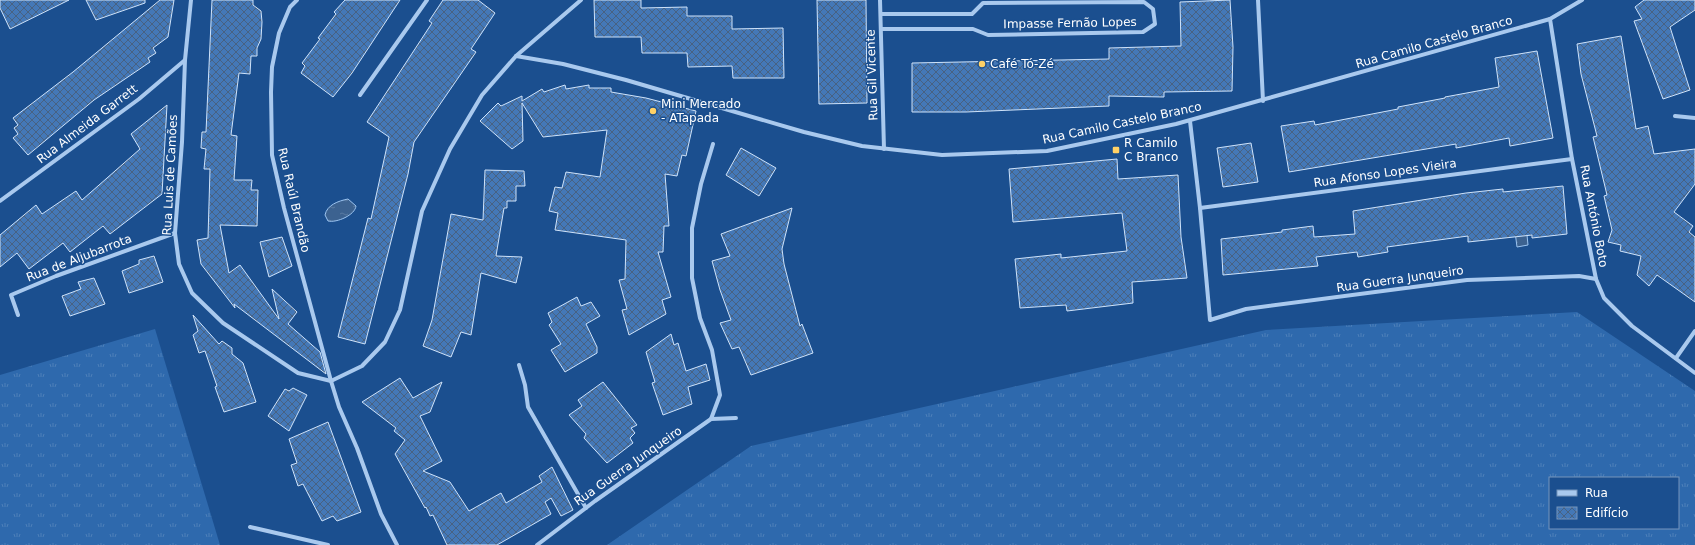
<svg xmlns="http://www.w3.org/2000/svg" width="1695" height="545" font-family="'DejaVu Sans',sans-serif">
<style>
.grass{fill:url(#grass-tufts);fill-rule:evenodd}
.water{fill:url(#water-ripples);stroke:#9cc4f0}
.building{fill:url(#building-cross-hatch);stroke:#cfe3fa}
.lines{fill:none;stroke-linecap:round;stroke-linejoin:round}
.minor{stroke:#a9c9ee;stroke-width:4}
.poi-dot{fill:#ffd166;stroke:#1b4f8f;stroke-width:1.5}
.labels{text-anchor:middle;stroke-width:3;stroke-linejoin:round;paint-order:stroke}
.street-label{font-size:12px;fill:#fff;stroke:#1b4f8f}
.poi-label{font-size:12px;fill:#fff;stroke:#1b4f8f;text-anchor:start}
</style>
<defs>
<pattern id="grass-tufts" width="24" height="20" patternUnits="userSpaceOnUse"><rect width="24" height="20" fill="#2e69ad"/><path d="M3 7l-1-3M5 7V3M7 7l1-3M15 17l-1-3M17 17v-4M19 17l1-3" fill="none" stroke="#4d80b9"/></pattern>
<pattern id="water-ripples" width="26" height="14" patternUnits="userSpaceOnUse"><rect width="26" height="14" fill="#3c6290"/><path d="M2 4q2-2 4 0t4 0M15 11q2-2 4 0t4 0" fill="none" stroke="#597aa1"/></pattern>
<pattern id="building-cross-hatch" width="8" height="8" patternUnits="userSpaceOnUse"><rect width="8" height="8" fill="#4478b7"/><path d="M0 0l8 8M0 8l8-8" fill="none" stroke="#486282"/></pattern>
</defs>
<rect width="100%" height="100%" fill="#1b4f8f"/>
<!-- grass -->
<g class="grass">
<path d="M1577,312l118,79v154h-1088l144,-99 515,-116zM1550,478h128v50h-128z"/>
<polygon points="155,329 220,545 0,545 0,375"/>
</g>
<!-- water -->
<g class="water">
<path d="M348,199l8,7c-1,9 -19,17 -28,15l-3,-6c2,-10 13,-14 23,-16z"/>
<polygon points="1525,215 1528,245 1517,247 1513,216"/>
</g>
<!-- building -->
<g class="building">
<polygon points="0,0 69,0 10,29 0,8"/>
<polygon points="86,0 145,0 145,3 96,20"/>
<polygon points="160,0 174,0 168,37 153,48 156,53 148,58 150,62 94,100 28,155 13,138 18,134 14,128 18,125 13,118 73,72"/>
<polygon points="212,0 253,0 253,5 261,11 262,22 261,39 257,48 257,56 251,56 250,74 239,73 231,135 237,136 234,180 252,180 251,190 258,190 257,226 220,225 229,273 240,265 279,319 272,289 297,312 288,324 320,352 326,374 234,304 235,308 201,264 197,240 208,238 210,169 204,169 206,149 201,148 202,132 206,132"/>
<polygon points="345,0 400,0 352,73 333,97 301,73 305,66 302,63 320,39 318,38 336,14 334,12"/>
<polygon points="443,0 478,0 495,13 471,49 476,52 414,142 408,174 365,344 338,337 368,218 371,219 389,137 367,122 432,23 429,21"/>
<polygon points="594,0 641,0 641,8 687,7 687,16 732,16 732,29 783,28 784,78 733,78 732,66 688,67 687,53 642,53 641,37 595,37"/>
<polygon points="817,0 866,0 867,103 819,104"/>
<polygon points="1230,0 1233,47 1232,91 1164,92 1164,97 1109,96 1109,106 966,112 912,112 912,63 1109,59 1109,48 1181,46 1180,2"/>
<polygon points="1644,0 1695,0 1695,10 1670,27 1690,90 1663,99 1634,21 1642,19 1635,7"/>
<polygon points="1621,36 1636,129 1648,126 1654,154 1695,149 1695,184 1674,212 1693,226 1689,232 1695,237 1695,302 1657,275 1649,286 1637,275 1641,256 1620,251 1621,245 1608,242 1612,230 1604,196 1607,195 1593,137 1597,136 1581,74 1577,44"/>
<polygon points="1537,51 1553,138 1510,146 1509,138 1456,148 1456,144 1289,172 1281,126 1314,121 1315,125 1398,109 1398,107 1445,98 1445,97 1499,87 1495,58"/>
<polygon points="565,85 566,89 589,85 589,88 611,88 611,92 646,98 696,111 686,156 682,155 677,176 665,174 669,226 664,226 663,252 658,252 671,297 662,300 666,314 629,335 622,310 627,309 619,280 625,279 626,240 555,230 558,213 549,211 555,187 562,188 566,172 600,177 607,130 543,137 522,103 523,141 512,149 480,121 498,103 501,106 522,96 522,101 542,89 544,92"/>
<polygon points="167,105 162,194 110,234 103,226 70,252 63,243 29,269 17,253 0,267 0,235 36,205 42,214 76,191 82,200 140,149 131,134"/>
<polygon points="1251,143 1258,182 1223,187 1217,148"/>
<polygon points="741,148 776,168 759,196 726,175"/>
<polygon points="1117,159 1118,179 1178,175 1181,237 1187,278 1132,282 1133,303 1067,311 1066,305 1020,308 1015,259 1061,254 1061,258 1127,251 1122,213 1013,222 1009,169"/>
<polygon points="485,170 524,171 525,186 516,186 516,201 507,201 507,208 504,208 496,256 522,257 516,283 481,273 471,335 461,332 451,357 423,346 432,320 451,214 483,220"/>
<polygon points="1563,186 1567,234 1532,238 1532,235 1468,242 1468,236 1387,247 1388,252 1358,257 1357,252 1316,257 1318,266 1223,275 1221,239 1282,232 1282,230 1313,226 1314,237 1355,234 1353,211 1466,193 1503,189 1503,192"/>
<polygon points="792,208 782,249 784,264 800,326 802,324 813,353 751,375 739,347 732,349 720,323 731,320 720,290 712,261 730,256 721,234"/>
<polygon points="282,237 292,266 269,277 260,242"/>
<polygon points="154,256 163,282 129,293 122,271 139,264 139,260"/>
<polygon points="94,278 105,304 70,316 62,296 81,289 78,282"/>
<polygon points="577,297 581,306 591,302 600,316 586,324 597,347 597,353 565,372 551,350 561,344 549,325 552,322 548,313"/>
<polygon points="193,315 219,344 222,341 232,348 232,354 243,363 256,402 224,412 215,387 217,386 205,351 199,353 193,335 198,331"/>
<polygon points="671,334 674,345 678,343 686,371 706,364 710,380 688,387 692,404 663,415 652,383 655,382 646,352"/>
<polygon points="400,378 413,398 442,382 430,412 420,416 442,461 423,471 450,482 469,511 501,493 506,503 542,482 539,476 552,467 573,510 561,516 551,498 545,502 551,514 497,545 447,545 433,515 430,516 426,507 425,508 395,454 405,440 394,431 396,428 362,402"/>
<polygon points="603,382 637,425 631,428 635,433 630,438 633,443 607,463 584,438 586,434 569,415 582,406 578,400"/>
<polygon points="293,388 307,395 289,431 268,416 285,389 289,391"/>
<polygon points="328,422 361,512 337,521 333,516 322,521 303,484 298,486 291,465 297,463 289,439"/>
</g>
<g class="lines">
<!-- minor -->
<g class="minor">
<polyline points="191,0 185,60 182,142 175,233 179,264 192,293 223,323 298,373 331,381 362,366 385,342 400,310 422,211 450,149 482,95 516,56 581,0"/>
<polyline points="297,0 290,7 279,33 272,67 271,92 272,155 284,208 331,381 339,407 357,448 381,514 397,545"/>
<polyline points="880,0 884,149"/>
<polyline points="1258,0 1263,101"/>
<polyline points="881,14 972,14 983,3 1144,2 1153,9 1155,24 1143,32 988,35 973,29 881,29"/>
<polyline points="1550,19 1572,159 1596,279 1604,298 1632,326 1695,373"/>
<polyline points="516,56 563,64 626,80 804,132 862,146 942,155 1047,151 1176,124 1550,19 1582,0"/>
<polyline points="360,95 427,0"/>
<polyline points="1675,116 1695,118"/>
<polyline points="1190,121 1200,208 1210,320 1246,309 1467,280 1579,276 1596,279"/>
<polyline points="0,201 139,99 185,60"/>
<polyline points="1200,208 1572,159"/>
<polyline points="18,315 11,295 56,276 175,233"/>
<polyline points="1676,358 1695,331"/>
<polyline points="519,365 525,385 528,407 586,508"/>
<polyline points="711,419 720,395 712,350 700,318 692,278 692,228 701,184 713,144"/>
<polyline points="250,527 328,545"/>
<polyline points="537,545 595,501 711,419 736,418"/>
</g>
</g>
<!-- markers -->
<g class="poi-dot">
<circle cx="982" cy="64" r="4"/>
<circle cx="653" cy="111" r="4"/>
<rect x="1112" y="146" width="8" height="8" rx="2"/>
</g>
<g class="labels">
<!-- street labels -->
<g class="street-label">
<text transform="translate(1070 23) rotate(-1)" y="4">Impasse Fernão Lopes</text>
<text transform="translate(1434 42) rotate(-16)" y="4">Rua Camilo Castelo Branco</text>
<text transform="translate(872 75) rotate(-92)" y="4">Rua Gil Vicente</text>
<text transform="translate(1122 123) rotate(-12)" y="4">Rua Camilo Castelo Branco</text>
<text transform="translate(87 124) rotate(-37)" y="4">Rua Almeida Garrett</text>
<text transform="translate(1385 173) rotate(-8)" y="4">Rua Afonso Lopes Vieira</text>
<text transform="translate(170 175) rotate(-87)" y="4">Rua Luis de Camões</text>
<text transform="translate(294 200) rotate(77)" y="4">Rua Raúl Brandão</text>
<text transform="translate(1594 216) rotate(79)" y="4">Rua António Boto</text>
<text transform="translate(79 258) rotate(-21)" y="4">Rua de Aljubarrota</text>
<text transform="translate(1400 279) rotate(-8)" y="4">Rua Guerra Junqueiro</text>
<text transform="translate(628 466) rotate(-35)" y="4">Rua Guerra Junqueiro</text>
</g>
<!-- poi labels -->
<g class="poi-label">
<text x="990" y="68">Café Tó-Zé</text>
<text x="661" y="108">Mini Mercado<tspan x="661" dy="14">- ATapada</tspan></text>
<text x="1124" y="147">R Camilo<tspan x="1124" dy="14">C Branco</tspan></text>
</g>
</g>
<!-- legend -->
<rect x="1549" y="477" width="130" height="52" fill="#1b4f8f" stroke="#7695bc"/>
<rect x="1557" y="490" width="20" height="6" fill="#a9c9ee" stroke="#7695bc"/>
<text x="1585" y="497" font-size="12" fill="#ffffff">Rua</text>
<rect x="1557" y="507" width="20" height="12" fill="url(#building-cross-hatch)" stroke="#7695bc"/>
<text x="1585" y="517" font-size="12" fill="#ffffff">Edifício</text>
</svg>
